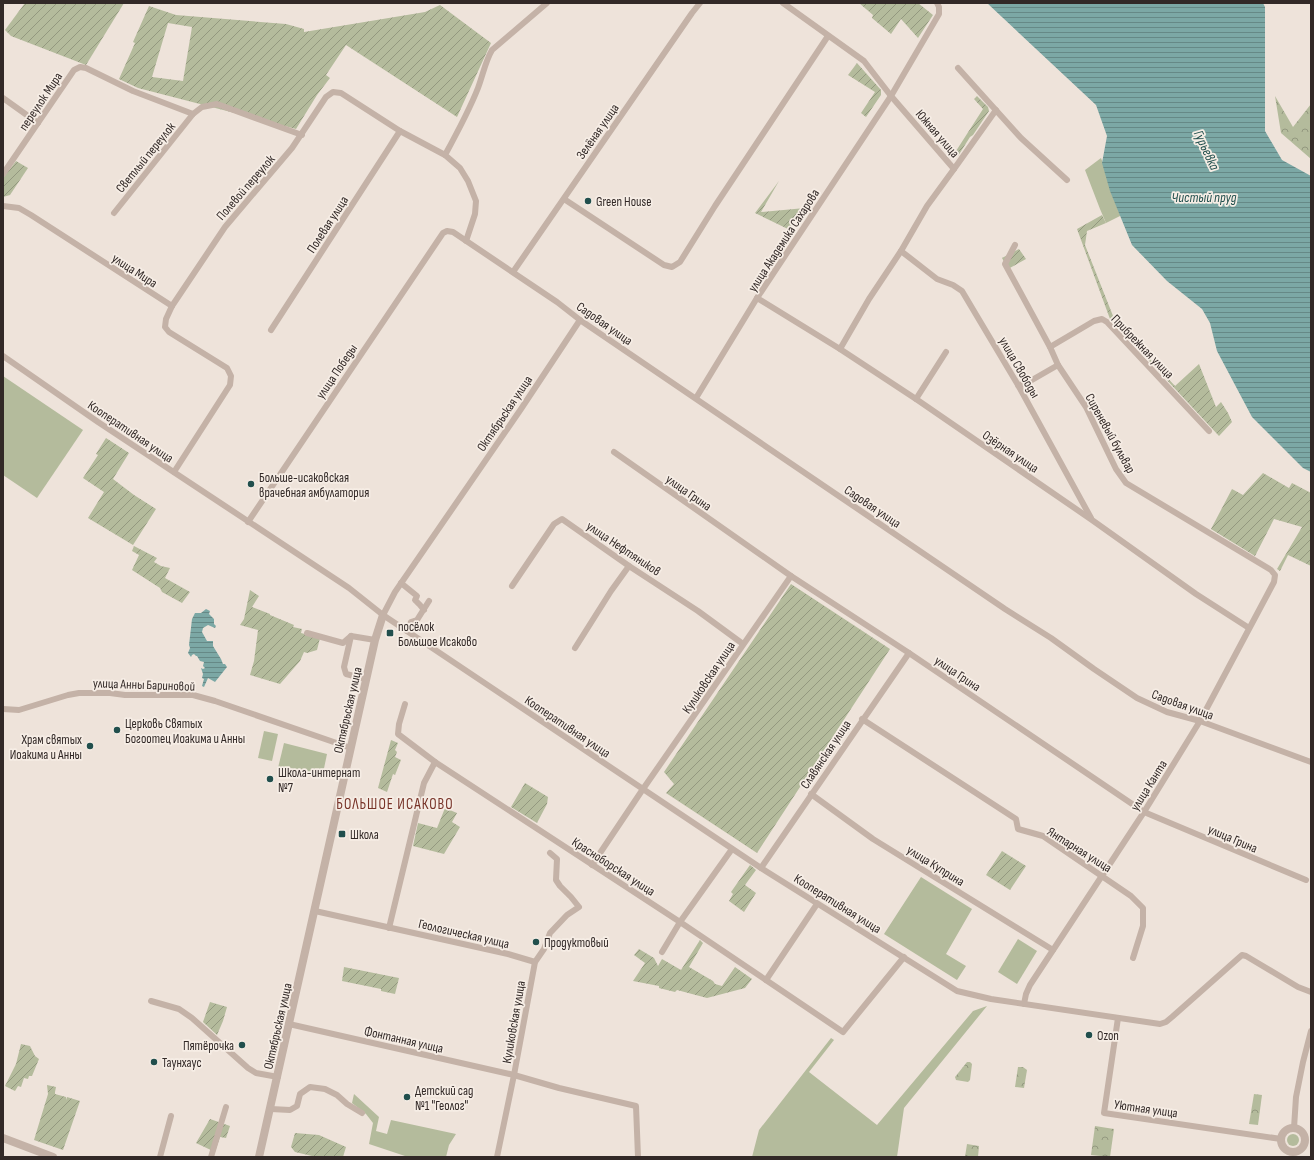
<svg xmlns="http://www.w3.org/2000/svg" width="1314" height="1160" font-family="'Sofia Sans Condensed',sans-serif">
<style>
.grass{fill:#b4bb9c}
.forest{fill:url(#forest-crowns)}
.garden{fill:url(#garden-furrows);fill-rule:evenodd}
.water{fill:url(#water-rules)}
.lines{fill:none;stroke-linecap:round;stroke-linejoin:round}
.minor{stroke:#c4b2a7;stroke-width:6}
.tertiary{stroke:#c4b2a7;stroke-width:8}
.poi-dot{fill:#214f4d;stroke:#f6ede5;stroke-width:1.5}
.labels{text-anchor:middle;stroke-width:3.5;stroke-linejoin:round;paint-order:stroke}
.street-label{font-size:13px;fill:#322927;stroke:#f6ede5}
.poi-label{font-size:13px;fill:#322927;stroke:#f6ede5;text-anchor:start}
.water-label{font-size:14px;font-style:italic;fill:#214f4d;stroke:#f6ede5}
.quarter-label{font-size:15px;letter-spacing:1px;fill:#783429;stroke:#f6ede5}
</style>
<defs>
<pattern id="forest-crowns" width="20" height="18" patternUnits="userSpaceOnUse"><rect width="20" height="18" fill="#b4bb9c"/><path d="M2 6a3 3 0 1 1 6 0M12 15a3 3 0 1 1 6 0" fill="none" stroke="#93987f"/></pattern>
<pattern id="garden-furrows" width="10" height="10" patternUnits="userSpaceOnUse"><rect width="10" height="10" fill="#b4bb9c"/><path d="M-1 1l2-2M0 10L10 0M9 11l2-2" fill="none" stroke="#93987f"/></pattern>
<pattern id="water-rules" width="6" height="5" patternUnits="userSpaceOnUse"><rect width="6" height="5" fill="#7ca8a5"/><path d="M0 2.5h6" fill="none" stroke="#668986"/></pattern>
</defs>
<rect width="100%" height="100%" fill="#eee3da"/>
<!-- grass -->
<g class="grass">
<polygon points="1101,158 1113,191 1124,214 1106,223 1100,209 1085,170"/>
<polygon points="3,376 83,430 37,498 3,475"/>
<polygon points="264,731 278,734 272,761 258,758"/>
<polygon points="284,743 327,754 322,778 278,768"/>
<polygon points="921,877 972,909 946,954 966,966 957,980 884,934"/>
<polygon points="1018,939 1037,951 1017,984 998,972"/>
<polygon points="987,1006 904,1108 897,1157 752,1157 759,1130 831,1038 834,1040 809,1072 877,1125 973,1011"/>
<polygon points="354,1094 379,1117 376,1131 387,1134 391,1120 456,1134 449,1145 446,1157 408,1157 369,1144 373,1123 366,1114 352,1103"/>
<circle cx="1293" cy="1140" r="6"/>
</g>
<!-- forest -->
<g class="forest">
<polygon points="1275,96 1293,127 1311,104 1311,159 1281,133"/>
<polygon points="967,1062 970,1062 972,1064 970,1080 968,1082 956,1080 955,1077"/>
<polygon points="1018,1067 1023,1067 1027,1070 1024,1088 1015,1087"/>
<polygon points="1254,1094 1262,1095 1258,1125 1249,1124"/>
<polygon points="1095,1126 1114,1129 1110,1157 1091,1155"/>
<polygon points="967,1144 979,1146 978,1157 965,1157"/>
</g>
<!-- garden -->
<g class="garden">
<polygon points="25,3 124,3 86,65 11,36 5,30"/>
<polygon points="859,3 918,3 933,15 918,38 901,19 891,34 872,18 873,15"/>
<path d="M440,5l51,38 -34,74 -111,-72 -20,30 4,3 -13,17 -21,34 -158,-41 -19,-9 16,-36 -2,-1 16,-36 27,9 110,9 18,5v3l121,-20zM168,23l24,4 -9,54 -31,-4z"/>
<polygon points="857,63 881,90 881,95 866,117 861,113 875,92 848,75"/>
<polygon points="977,96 988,107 989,111 973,135 970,137 958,156 955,156 947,147 949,144 956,151 983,109 974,99"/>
<polygon points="16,161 28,168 10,195 3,197 3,178"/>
<polygon points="779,181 761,212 805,208 790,230 755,213"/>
<polygon points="1102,215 1106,223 1087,231 1085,245 1115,321 1175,386 1199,364 1216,407 1221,402 1228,413 1232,422 1219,436 1110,319 1077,229"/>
<polygon points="1019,249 1026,259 1008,269 1002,258"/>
<polygon points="106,438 129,453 113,479 134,495 156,509 133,545 88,518 104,492 83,478 98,455 96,454"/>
<polygon points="1263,473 1289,488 1292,483 1311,493 1311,566 1288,555 1280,571 1277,569 1302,527 1274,519 1255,556 1211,529 1232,489 1243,495"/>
<polygon points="134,546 157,558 154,562 161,566 170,568 165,578 190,592 182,603 162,592 160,588 132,570 139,555 132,551"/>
<polygon points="791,584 890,649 757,853 666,793 674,784 664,772"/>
<polygon points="250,590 259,596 252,607 270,614 270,615 294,625 293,627 302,629 301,633 320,638 317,650 307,653 304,652 300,661 280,684 250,675 254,661 258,630 240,625 244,619"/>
<polygon points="391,740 398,743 395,750 397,752 395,757 401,760 395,775 393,774 387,792 378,788"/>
<polygon points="525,783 548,797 547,804 537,823 511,807"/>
<polygon points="445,808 457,813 452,822 460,827 444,854 413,846 418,823 437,828"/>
<polygon points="1002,851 1026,866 1010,890 986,875"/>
<polygon points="750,865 756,870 745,885 756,893 744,912 729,901 733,894 731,892"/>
<polygon points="700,940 703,943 689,967 713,981 715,984 722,986 735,967 752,979 745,988 707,998 677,990 675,992 659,988 659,986 633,981 645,963 634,955 639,949 654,958 658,966 662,959 681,970"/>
<polygon points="344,967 399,978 395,994 381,991 381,989 342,981"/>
<polygon points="210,1002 227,1007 223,1021 217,1035 203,1022"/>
<polygon points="21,1044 30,1046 35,1056 39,1059 32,1076 29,1076 28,1079 24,1078 21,1087 18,1086 15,1091 5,1086 16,1064"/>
<polygon points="47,1085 56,1087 55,1092 55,1094 66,1097 66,1100 67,1097 80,1101 63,1150 34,1140 48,1094"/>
<polygon points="210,1119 230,1126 226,1138 220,1137 215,1152 196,1143"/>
<polygon points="295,1133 319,1135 346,1147 343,1157 312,1157 312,1156 295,1152 291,1147"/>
</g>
<!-- water -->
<g class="water">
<polygon points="987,3 1263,3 1265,7 1265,131 1282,160 1311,176 1311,472 1303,468 1252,417 1217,351 1210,323 1202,309 1167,281 1132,245 1110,191 1102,163 1107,136 1096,105"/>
<polygon points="206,609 210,611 209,614 214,619 214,624 216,626 215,628 208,625 203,628 202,632 207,641 213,641 213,646 221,659 223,664 225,664 227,667 215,682 208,678 204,687 202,686 204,679 202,678 203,674 201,668 203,669 205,668 203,666 204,662 200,661 197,656 196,656 194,654 192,655 191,657 188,653 190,648 189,645 192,619 195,613 201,613"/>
</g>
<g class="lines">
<!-- minor -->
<g class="minor">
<polyline points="783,3 864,61 891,96 954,169 927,206 901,251 869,299 840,349"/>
<polyline points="958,68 1021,138 1067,180"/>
<polyline points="3,98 38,123"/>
<polyline points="954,169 996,110"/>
<polyline points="3,174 74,70 80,67 86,68 133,91 193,114"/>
<polyline points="564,199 664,265 672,267 680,262 715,206 828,36"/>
<polyline points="3,206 19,208 31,215 172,306"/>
<polyline points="114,213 193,114 202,107 217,104 302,135"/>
<path d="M466,241l9,-27 1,-13 -8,-20 -8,-13 -15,-13c12,-22 24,-44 33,-67 5,-13 7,-26 14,-38l55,-47"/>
<polyline points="1015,245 1005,264 1050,347 1058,365 1086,407 1116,469 1126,483 1271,570 1275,575 1274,582 1200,721 1144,812 1030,985 1026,994 1024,1004"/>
<polyline points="901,251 937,279 953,285 962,291 1018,385 1091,518"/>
<polyline points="513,272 692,13 700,3"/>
<polyline points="757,298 840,349 916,399 1092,520 1196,594 1249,628"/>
<polyline points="271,330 400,131"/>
<polyline points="1050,347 1094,321 1102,319 1107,322 1209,431"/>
<polyline points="3,356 98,422 349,588 383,615 761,868 957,991 991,999 1160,1024 1166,1022 1172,1017 1242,955 1246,956 1298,987 1311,992"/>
<polyline points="1018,385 1025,384 1058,365"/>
<polyline points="696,398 757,298 891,96 939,14 939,7 937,3"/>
<polyline points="916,399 946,352"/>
<polyline points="614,452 791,576 909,653 1144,812 1306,880"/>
<polyline points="174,472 230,385 231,376 227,368 169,332 165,327 166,319 172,306 225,227 292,148 326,97 333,92 341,93 400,131 445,155"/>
<polyline points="248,522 443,233 447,231 453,232 557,302 580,320 1005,609 1051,638 1094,669 1137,698 1167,712 1200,721 1311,762"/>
<polyline points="401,583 417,596 415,600 420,605 424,610"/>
<polyline points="512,586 554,524 562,519 629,566 698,611 743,644"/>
<polyline points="383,615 395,592 521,409 580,320"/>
<polyline points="407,631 411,622 417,620 429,601"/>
<polyline points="307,633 343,643 351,636"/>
<polyline points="575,648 611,591 629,566"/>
<polyline points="366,679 346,674 344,667 351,636 375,640"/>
<polyline points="405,704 399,724 398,734 435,762 680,922 843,1032 904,957"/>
<polyline points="3,709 19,710 68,695 79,693 110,693 125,695 193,695 215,701 351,748"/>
<polyline points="862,719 1016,819 1018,829 1043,836 1131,896 1143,908 1143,926 1133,958"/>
<polyline points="811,794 873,839 1053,950"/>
<polyline points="592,865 643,789 791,576"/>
<polyline points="761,868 909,653"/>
<polyline points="315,911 508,954 535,962"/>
<polyline points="389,928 424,783 435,762"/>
<polyline points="662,952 680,922 732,849"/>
<polyline points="766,980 817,904"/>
<polyline points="151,1001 179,1009 192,1018 248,1068 256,1073 278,1077"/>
<polyline points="1118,1018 1104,1113 1281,1139"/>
<polyline points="289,1024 514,1075 559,1088 636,1106 638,1157"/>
<polyline points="271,1109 290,1110 297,1106 300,1094 310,1087 325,1089 337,1095 347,1104 362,1113"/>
<polyline points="1294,1128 1296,1097 1303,1062 1311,1031"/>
<polyline points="160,1157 171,1116"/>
<polyline points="211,1157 226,1107"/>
<polyline points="497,1157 514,1075 535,962 544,949 550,933 567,915 579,907 571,897 560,886 556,880 557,859 550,853"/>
</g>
<!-- tertiary -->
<g class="tertiary">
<circle cx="1293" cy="1140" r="12"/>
<polyline points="3,1138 53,1157"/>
<polyline points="259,1157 375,640 383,615"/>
</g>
</g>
<!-- markers -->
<g class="poi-dot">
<circle cx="588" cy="201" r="4"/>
<circle cx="251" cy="484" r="4"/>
<rect x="386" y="629" width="8" height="8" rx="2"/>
<circle cx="117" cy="730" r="4"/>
<circle cx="90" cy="746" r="4"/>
<circle cx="270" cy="779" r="4"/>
<rect x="338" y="830" width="8" height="8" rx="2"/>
<circle cx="536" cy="942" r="4"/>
<circle cx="1089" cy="1035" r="4"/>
<circle cx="242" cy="1045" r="4"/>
<circle cx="154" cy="1062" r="4"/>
<circle cx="407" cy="1097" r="4"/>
</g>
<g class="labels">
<!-- street labels -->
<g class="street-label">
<text transform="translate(40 101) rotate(-56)" y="5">переулок Мира</text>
<text transform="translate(597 131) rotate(-55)" y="5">Зелёная улица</text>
<text transform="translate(938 133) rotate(49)" y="5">Южная улица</text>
<text transform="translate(145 157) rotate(-51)" y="5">Светлый переулок</text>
<text transform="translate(245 187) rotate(-49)" y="5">Полевой переулок</text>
<text transform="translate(327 224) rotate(-57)" y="5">Полевая улица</text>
<text transform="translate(783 240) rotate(-57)" y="5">улица Академика Сахарова</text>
<text transform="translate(135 270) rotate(33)" y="5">улица Мира</text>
<text transform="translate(605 323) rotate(35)" y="5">Садовая улица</text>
<text transform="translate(1143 346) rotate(46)" y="5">Прибрежная улица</text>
<text transform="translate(1020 367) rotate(60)" y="5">улица Свободы</text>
<text transform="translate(336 371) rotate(-56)" y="5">улица Победы</text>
<text transform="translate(504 413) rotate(-56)" y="5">Октябрьская улица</text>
<text transform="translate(131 431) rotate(34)" y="5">Кооперативная улица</text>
<text transform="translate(1111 433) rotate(61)" y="5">Сиреневый бульвар</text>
<text transform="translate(1011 451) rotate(34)" y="5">Озёрная улица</text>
<text transform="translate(689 492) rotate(35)" y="5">улица Грина</text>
<text transform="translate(873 506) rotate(34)" y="5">Садовая улица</text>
<text transform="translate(624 548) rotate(34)" y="5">улица Нефтяников</text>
<text transform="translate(958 673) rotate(34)" y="5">улица Грина</text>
<text transform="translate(708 677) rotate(-56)" y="5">Куликовская улица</text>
<text transform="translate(144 684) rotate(2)" y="5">улица Анны Бариновой</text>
<text transform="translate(1183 704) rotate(20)" y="5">Садовая улица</text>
<text transform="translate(347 710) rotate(-77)" y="5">Октябрьская улица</text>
<text transform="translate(568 726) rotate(34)" y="5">Кооперативная улица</text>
<text transform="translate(825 754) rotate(-56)" y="5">Славянская улица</text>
<text transform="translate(1148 785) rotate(-58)" y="5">улица Канта</text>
<text transform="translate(1233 838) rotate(23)" y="5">улица Грина</text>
<text transform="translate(1080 849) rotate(32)" y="5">Янтарная улица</text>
<text transform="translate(936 865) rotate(32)" y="5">улица Куприна</text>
<text transform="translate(614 866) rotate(33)" y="5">Красноборская улица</text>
<text transform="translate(838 903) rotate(32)" y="5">Кооперативная улица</text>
<text transform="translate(464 933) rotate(13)" y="5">Геологическая улица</text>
<text transform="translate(513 1022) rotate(-80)" y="5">Куликовская улица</text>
<text transform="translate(277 1026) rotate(-77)" y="5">Октябрьская улица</text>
<text transform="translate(404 1039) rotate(13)" y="5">Фонтанная улица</text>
<text transform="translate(1146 1108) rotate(8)" y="5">Уютная улица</text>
</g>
<!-- poi labels -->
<g class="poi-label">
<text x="596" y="206">Green House</text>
<text x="259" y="482">Больше-исаковская<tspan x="259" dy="15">врачебная амбулатория</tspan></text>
<text x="398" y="631">посёлок<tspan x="398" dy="15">Большое Исаково</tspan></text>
<text x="125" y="728">Церковь Святых<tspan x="125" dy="15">Богоотец Иоакима и Анны</tspan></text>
<text x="82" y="744" text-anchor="end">Храм святых<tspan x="82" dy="15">Иоакима и Анны</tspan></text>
<text x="278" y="777">Школа-интернат<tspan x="278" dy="15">№7</tspan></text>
<text x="350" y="839">Школа</text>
<text x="544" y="947">Продуктовый</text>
<text x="1097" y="1040">Ozon</text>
<text x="234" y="1050" text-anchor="end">Пятёрочка</text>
<text x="162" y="1067">Таунхаус</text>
<text x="415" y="1095">Детский сад<tspan x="415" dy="15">№1 "Геолог"</tspan></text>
</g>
<!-- water labels -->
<g class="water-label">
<text transform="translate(1207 150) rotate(65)" y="5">Гурьевка</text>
<text x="1204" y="202">Чистый пруд</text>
</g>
<!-- quarter labels -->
<g class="quarter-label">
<text x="395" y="809">БОЛЬШОЕ ИСАКОВО</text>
</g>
</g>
<!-- border -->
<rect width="1314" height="1160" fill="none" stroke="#322927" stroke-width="8"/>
</svg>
